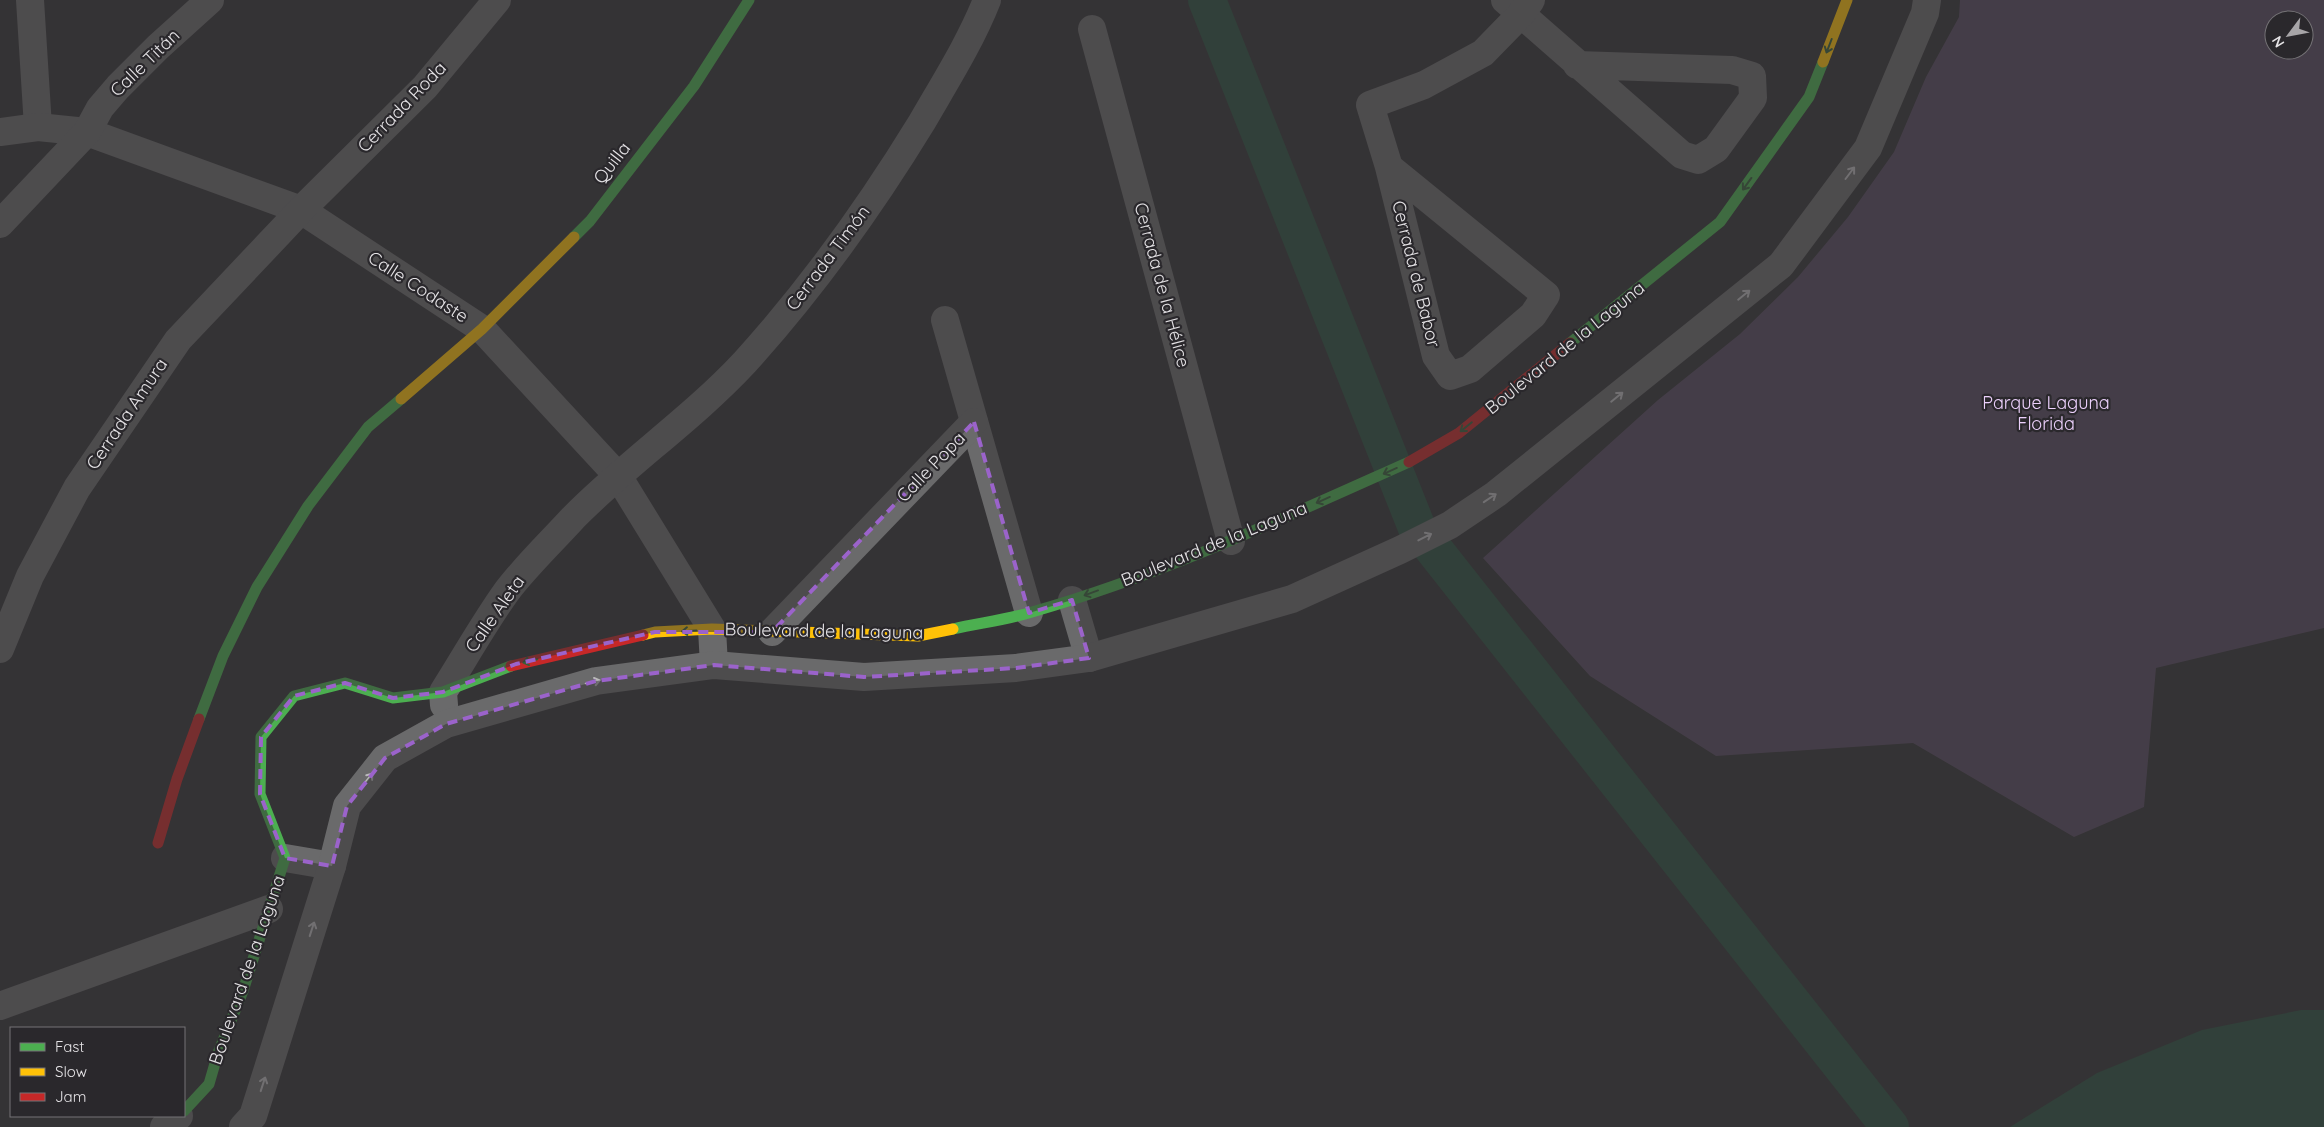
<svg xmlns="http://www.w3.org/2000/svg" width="2324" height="1127" font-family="Quicksand,sans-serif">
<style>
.green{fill:#584b60;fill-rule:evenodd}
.water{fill:#2e5040}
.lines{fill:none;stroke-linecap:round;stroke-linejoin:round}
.canal{stroke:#2e5040;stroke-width:38}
.street{stroke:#6a6a6b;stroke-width:28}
.fast{stroke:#4caf50;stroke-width:11}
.slow{stroke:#ffc107;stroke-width:11}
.jam{stroke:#c62828;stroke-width:11}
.oneway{stroke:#385e3a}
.oneway2{stroke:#bab9bb}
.marked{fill:none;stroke:#9b63cb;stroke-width:4;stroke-dasharray:10 6;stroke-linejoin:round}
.labels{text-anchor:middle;stroke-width:4.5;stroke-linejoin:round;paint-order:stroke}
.street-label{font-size:18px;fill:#e5e3e6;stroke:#2a282c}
.park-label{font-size:18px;fill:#ecd0fc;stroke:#2a282c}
</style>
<rect width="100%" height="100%" fill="#343335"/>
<!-- green -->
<path class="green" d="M1960,0h364v628l-168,40 -12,139 -70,30 -161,-94 -197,13 -126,-80 -107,-118 175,-158 82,-66 58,-57 50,-60 46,-65 32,-75 33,-60zM2274,20h30v30h-30z"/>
<!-- water -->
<polygon class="water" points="2301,1010 2324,1010 2324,1127 2010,1127 2097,1073 2202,1030"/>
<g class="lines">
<!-- canal -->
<polyline class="canal" points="1207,0 1417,528 1890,1127"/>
<!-- street -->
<g class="street">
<polyline points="30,0 38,127"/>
<polyline points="1505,0 1682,155 1698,160 1716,149 1753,98 1752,76 1732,70 1577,65"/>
<polyline points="1092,29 1231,541"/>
<polyline points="0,132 38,127 87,132 301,210 482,329 618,476 712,629 714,665"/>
<polyline points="1389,167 1546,295 1533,315 1470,369 1450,376 1436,356 1389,167 1370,105 1424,85 1483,53 1521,14 1531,0"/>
<polyline points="0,224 87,132 100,108 118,87 158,47 210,0"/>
<polyline points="945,320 1029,613"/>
<polyline points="1072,600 1089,658"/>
<polyline points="772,632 974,422"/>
<polyline points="0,649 30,576 77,488 178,340 301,210 425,87 497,0"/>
<path d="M444,705l-1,-13c21,-33 41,-69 64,-101 18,-24 46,-51 66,-73 54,-55 119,-99 172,-156 67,-74 125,-155 177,-240 23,-40 48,-79 65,-122"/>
<polyline points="285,858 332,866"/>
<polyline points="0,1006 269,909"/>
<polyline points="164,1127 172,1123 179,1116"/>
<polyline points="243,1127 253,1116 332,866 347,806 385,758 446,724 596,681 714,665 864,677 1016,668 1089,658 1292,599 1400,550 1450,525 1496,494 1781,265 1868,148 1925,13 1927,0"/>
</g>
<!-- fast -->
<g class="fast">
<polyline points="574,237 590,221 694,86 749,0"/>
<polyline points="1570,343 1720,222 1809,97 1823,62"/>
<path d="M953,629c26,-6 53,-9 79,-17 130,-37 254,-95 377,-150"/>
<polyline points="199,719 223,656 257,587 308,506 368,427 401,399"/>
<polyline points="184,1111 209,1084 218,1053 243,991 285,858 260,794 261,737 294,696 345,683 393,698 443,692 511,666"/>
</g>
<!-- slow -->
<g class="slow">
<polyline points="1823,62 1847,0"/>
<polyline points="401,399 482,329 574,237"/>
<polyline points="643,635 655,632 712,629 918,636 953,629"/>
</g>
<!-- jam -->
<g class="jam">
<polyline points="1409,462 1459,433 1570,343"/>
<polyline points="511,666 643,635"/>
<polyline points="158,843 177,779 199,719"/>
</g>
</g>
<!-- one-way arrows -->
<defs><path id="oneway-shaft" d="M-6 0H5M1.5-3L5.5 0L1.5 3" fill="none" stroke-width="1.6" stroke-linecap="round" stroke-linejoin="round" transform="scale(1.25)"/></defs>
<g class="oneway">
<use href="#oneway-shaft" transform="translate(1829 46) rotate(111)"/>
<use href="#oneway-shaft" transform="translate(1747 184) rotate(126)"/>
<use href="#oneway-shaft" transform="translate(1466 427) rotate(141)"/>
<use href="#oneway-shaft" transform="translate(1390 471) rotate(156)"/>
<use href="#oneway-shaft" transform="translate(1323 500) rotate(156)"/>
<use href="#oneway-shaft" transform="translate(1091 593) rotate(160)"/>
<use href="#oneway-shaft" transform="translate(689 631) rotate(177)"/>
<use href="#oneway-shaft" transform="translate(530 661) rotate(167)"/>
</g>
<g class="oneway2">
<use href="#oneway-shaft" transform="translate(1850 173) rotate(-53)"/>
<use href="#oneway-shaft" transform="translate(1744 295) rotate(-39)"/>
<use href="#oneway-shaft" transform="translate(1617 397) rotate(-39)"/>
<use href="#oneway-shaft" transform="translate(1490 498) rotate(-34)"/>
<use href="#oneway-shaft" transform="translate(1425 537) rotate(-27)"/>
<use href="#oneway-shaft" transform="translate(593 682) rotate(-13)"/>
<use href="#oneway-shaft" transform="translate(368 779) rotate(-51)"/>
<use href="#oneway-shaft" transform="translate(312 929) rotate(-72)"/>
<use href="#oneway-shaft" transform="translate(263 1084) rotate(-72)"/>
</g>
<!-- marked area -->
<path d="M0 0H2324V1127H0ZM974,422l55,191 43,-13 17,58 -73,10 -152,9 -150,-12 -118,16 -150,43 -61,34 -38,48 -15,60 -47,-8 -25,-64 1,-57 33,-41 51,-13 48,15 50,-6 73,-28 139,-32h117z" fill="#343335" fill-opacity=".55" fill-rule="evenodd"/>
<path class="marked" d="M974,422l55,191 43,-13 17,58 -73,10 -152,9 -150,-12 -118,16 -150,43 -61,34 -38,48 -15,60 -47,-8 -25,-64 1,-57 33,-41 51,-13 48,15 50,-6 73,-28 139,-32h117z"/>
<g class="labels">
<!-- street labels -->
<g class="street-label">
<text transform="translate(145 63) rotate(-44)" y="6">Calle Titán</text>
<text transform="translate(402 107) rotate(-46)" y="6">Cerrada Roda</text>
<text transform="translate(612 163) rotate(-52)" y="6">Quilla</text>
<text transform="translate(828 258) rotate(-53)" y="6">Cerrada Timón</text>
<text transform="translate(1416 274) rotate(76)" y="6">Cerrada de Babor</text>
<text transform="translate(1162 285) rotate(75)" y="6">Cerrada de la Hélice</text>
<text transform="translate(418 287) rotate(33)" y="6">Calle Codaste</text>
<text transform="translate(1565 348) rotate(-39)" y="6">Boulevard de la Laguna</text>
<text transform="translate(127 414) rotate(-56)" y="6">Cerrada Amura</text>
<text transform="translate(931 467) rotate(-46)" y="6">Calle Popa</text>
<text transform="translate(1214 544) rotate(-22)" y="6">Boulevard de la Laguna</text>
<text transform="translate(495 614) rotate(-55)" y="6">Calle Aleta</text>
<text transform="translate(824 631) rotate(1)" y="6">Boulevard de la Laguna</text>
<text transform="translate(247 970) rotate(-71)" y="6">Boulevard de la Laguna</text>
</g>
<!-- park labels -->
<g class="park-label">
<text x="2046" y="409">Parque Laguna<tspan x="2046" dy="21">Florida</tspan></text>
</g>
</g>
<!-- legend -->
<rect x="10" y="1027" width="175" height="90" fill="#2a282c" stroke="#757376"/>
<rect x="20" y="1043" width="25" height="8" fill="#4caf50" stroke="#757376"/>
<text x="55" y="1052" font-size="15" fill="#e5e3e6">Fast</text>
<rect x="20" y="1068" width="25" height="8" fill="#ffc107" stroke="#757376"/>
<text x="55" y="1077" font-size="15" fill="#e5e3e6">Slow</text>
<rect x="20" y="1093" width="25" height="8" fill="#c62828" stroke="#757376"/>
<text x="55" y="1102" font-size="15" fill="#e5e3e6">Jam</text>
<!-- north arrow -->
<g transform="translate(2289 35) rotate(238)"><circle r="24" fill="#2a282c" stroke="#757376"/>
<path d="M0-4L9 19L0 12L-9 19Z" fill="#a7a5a8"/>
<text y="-8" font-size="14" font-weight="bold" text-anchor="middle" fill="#e5e3e6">N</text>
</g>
</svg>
